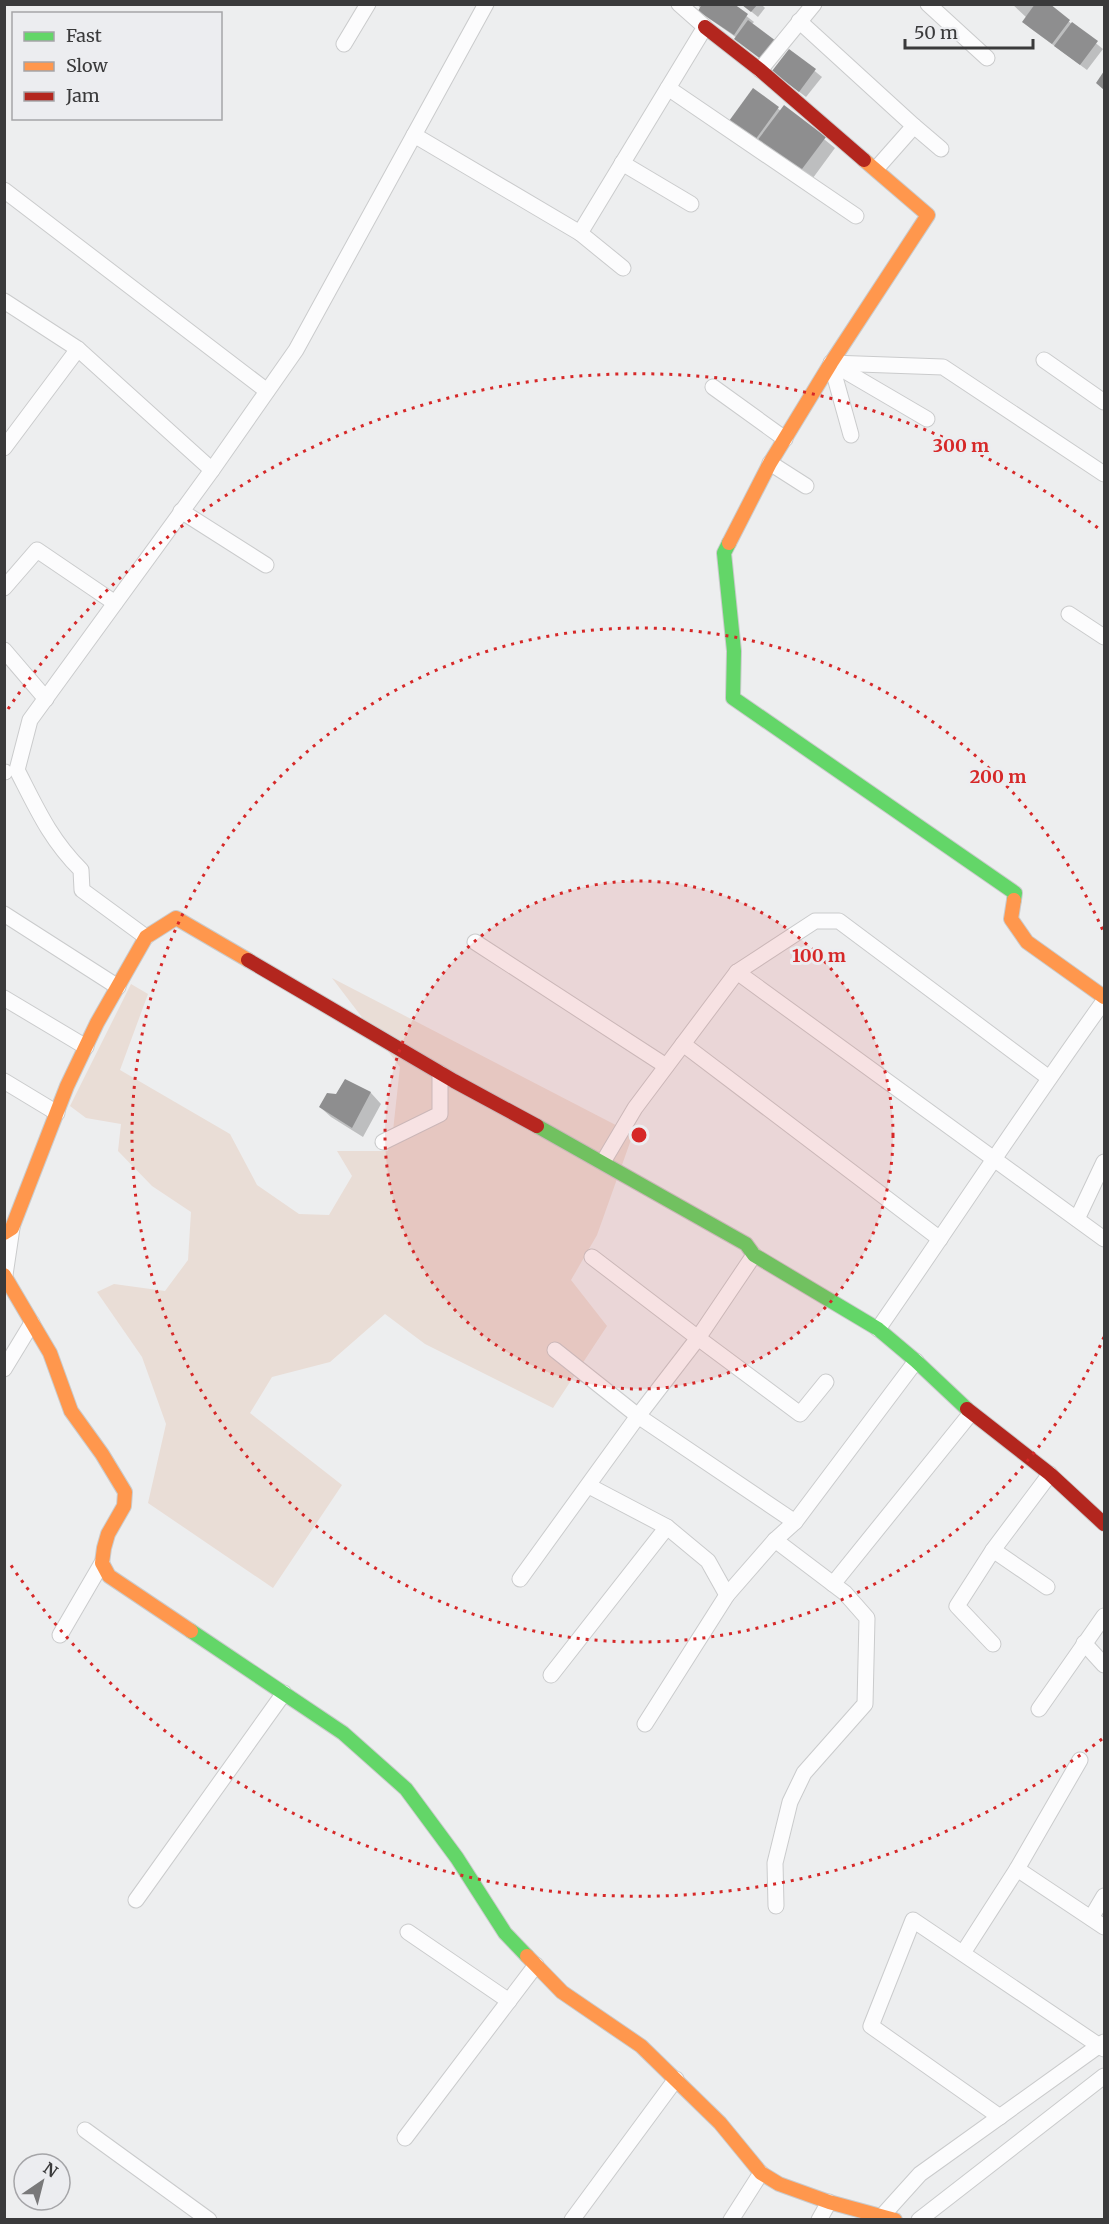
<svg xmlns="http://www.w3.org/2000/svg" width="1109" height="2224" font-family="Merriweather,serif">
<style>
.green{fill:#e9ddd6}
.shadow{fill:#0003}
.building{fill:#8e8e8f}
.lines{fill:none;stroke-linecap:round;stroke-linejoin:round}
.street-casing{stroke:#cacbcc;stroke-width:17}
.fast-casing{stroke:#cacbcc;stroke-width:16}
.slow-casing{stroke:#cacbcc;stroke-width:16}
.jam-casing{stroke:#cacbcc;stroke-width:16}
.street{stroke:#fcfcfd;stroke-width:15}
.fast{stroke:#63d668;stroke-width:14}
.slow{stroke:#ff974d;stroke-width:14}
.jam{stroke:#b3261e;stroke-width:14}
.ring{fill:none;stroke:#d62828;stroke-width:3;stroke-dasharray:3 6}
.centre{fill:#d62828;stroke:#ecedf0;stroke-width:3}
.ring-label{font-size:18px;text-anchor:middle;font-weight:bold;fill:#d62828;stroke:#ecedf0;stroke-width:6;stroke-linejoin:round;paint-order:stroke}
</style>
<rect width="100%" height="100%" fill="#edeeef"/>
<!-- green -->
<polygon class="green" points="332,978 633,1134 597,1235 571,1280 607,1326 553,1408 425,1344 385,1314 330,1362 272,1377 250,1413 342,1485 273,1588 148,1503 166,1424 142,1357 97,1292 114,1284 165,1291 188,1260 191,1212 152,1186 118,1151 121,1124 86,1118 70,1106 131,984 148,994 120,1070 230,1134 257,1185 299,1214 329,1215 352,1176 337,1151 388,1151 393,1131 400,1067"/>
<!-- shadow -->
<g class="shadow">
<polygon points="697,4 731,4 754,22 737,38 707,17"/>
<polygon points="742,4 761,4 765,8 758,17"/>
<polygon points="1012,4 1047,4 1103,49 1087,70 1030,28 1024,22 1027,18"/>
<polygon points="790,51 822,77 806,97 781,78"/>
<polygon points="754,90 781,111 784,107 835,148 810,182 741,131"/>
<polygon points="346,1081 371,1093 381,1104 363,1137 331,1117 320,1107 337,1096"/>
</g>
<!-- building -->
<g class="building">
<polygon points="702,4 734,4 748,14 734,35 698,11"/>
<polygon points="1035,4 1050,4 1070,20 1052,44 1022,22"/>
<polygon points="742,5 757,5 751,12"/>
<polygon points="748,20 776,41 762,60 734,39"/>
<polygon points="1072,22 1098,41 1080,65 1054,46"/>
<polygon points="789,49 816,69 799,92 772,71"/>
<polygon points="1104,71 1104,90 1096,83"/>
<polygon points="753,88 779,107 755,140 729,121"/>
<polygon points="784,105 826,137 799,173 757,141"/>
<polygon points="345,1079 371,1092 352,1128 319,1107 327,1093 336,1094"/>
</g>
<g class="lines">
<!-- street casing -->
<g class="street-casing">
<g id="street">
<polyline points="928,4 987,58"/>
<polyline points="799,21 914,126 876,169"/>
<polyline points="344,44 368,4"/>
<polyline points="760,70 814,4"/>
<polyline points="668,88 856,216"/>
<polyline points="914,126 941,149"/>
<polyline points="414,135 580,233 705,27 679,4"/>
<polyline points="622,163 691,204"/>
<polyline points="4,190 267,391"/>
<polyline points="580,233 623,268"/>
<polyline points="4,301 78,349 212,470"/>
<polyline points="1044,360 1104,402"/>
<polyline points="831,363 943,367 1104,474"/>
<polyline points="831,363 851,435"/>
<polyline points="833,364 927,419"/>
<polyline points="713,387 785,439"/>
<polyline points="4,448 78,349"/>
<polyline points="770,463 806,486"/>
<polyline points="181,511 266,565"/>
<polyline points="4,588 37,550 115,603"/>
<polyline points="1069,614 1104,637"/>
<polyline points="4,650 46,699"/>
<polyline points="4,772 5,772"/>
<polyline points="4,914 118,987"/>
<path d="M146,937l-64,-47 -1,-20c-31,-31 -44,-61 -64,-100l13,-50 182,-250 84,-120 190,-346"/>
<polyline points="475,942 666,1066"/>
<polyline points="737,972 1104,1239"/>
<polyline points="4,998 86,1047"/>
<polyline points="683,1044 940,1239"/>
<polyline points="4,1081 57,1113"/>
<polyline points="383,1142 440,1114 440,1073"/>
<polyline points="603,1162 635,1108 737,972 815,921 839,921 1049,1078"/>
<polyline points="1077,1219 1104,1162"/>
<polyline points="592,1257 698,1338 800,1414 826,1382"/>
<polyline points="5,1275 12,1228"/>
<path d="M878,1329c76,-109 148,-220 226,-328"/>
<polyline points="555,1350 638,1416 795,1522"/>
<polyline points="4,1369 32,1323"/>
<polyline points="589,1486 667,1527 708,1561 727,1595"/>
<polyline points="775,1540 845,1593 867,1618 865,1704 804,1773 790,1802 775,1863 776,1906"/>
<polyline points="520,1579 638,1416 698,1338 754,1255"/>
<polyline points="833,1584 971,1413"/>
<polyline points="1047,1587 993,1550 1050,1474"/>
<polyline points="60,1635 102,1563"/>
<polyline points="1084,1643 1104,1665"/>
<polyline points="993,1644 957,1606 993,1550"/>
<polyline points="551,1675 667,1527"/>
<polyline points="1039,1709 1104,1616"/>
<polyline points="645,1724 727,1595 775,1540 795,1522 916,1361"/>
<polyline points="1017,1869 1104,1927"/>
<polyline points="136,1900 284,1693"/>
<polyline points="1091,1918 1104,1896"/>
<polyline points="408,1932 509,2001"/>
<polyline points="963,1953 1017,1869 1080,1760"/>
<polyline points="1000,2117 871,2026 913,1920 1104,2049"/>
<polyline points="85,2130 209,2220"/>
<polyline points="405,2138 536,1965"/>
<polyline points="883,2215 920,2174 1104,2042"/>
<polyline points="572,2220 676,2079"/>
<polyline points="731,2220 761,2173"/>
<polyline points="819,2220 829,2202"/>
<polyline points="919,2220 1104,2076"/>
</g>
</g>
<!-- fast casing -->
<g class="fast-casing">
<g id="fast">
<polyline points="729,543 724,553 734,651 733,698 1015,893 1014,900"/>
<polyline points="537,1126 746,1244 754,1255 878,1329 916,1361 967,1409"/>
<polyline points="191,1631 343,1733 406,1789 457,1858 505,1933 527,1956"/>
</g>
</g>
<!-- slow casing -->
<g class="slow-casing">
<g id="slow">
<polyline points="729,543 770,463 831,363 928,215 864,160"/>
<polyline points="1014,900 1011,919 1027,942 1104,997"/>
<polyline points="4,1233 12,1228 67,1086 97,1023 146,937 176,918 248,960"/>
<polyline points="4,1275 50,1353 71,1411 102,1454 125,1492 124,1506 108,1534 104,1548 102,1563 109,1576 191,1631"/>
<polyline points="527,1956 562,1992 641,2046 720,2123 761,2173 779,2184 829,2202 895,2220"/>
</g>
</g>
<!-- jam casing -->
<g class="jam-casing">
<g id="jam">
<polyline points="705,27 760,70 864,160"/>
<polyline points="248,960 454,1081 537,1126"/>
<polyline points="967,1409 1050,1474 1104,1524"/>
</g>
</g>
<!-- street -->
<use href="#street" class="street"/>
<!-- fast -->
<use href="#fast" class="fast"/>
<!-- slow -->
<use href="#slow" class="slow"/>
<!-- jam -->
<use href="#jam" class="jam"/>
</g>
<!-- distance rings -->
<circle cx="639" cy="1135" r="254" fill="#d62828" fill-opacity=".12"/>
<g class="ring">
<circle cx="639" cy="1135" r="254"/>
<path d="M1104 1337A507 507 0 1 1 1104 933"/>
<path d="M1102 1739A761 761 0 0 1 8 1561M8 709A761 761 0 0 1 1102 531"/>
</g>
<circle cx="639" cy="1135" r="9" class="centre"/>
<g class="ring-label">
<text x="961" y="452">300 m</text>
<text x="998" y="783">200 m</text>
<text x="819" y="962">100 m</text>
</g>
<!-- border -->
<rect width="1109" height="2224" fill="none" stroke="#3a3a3b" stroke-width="12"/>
<!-- legend -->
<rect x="12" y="12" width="210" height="108" fill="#ecedf0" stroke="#a5a5a8" stroke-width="1.5"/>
<rect x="24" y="32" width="30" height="9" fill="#63d668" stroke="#a5a5a8" stroke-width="1.5"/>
<text x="66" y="42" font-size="18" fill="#3a3a3b">Fast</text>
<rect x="24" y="62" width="30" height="9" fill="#ff974d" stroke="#a5a5a8" stroke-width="1.5"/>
<text x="66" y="72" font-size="18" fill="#3a3a3b">Slow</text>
<rect x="24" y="92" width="30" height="9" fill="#b3261e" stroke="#a5a5a8" stroke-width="1.5"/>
<text x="66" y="102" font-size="18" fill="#3a3a3b">Jam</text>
<!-- north arrow -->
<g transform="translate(42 2182) rotate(35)"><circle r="28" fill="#ecedf0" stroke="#a5a5a8" stroke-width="1.5"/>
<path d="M0-4.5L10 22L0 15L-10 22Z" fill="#79797a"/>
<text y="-9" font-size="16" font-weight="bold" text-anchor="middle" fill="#3a3a3b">N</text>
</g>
<!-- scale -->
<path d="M905 39v9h128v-9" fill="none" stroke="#3a3a3b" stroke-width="3"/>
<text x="914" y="39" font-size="18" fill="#3a3a3b" stroke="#ecedf0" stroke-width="4.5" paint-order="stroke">50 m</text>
</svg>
